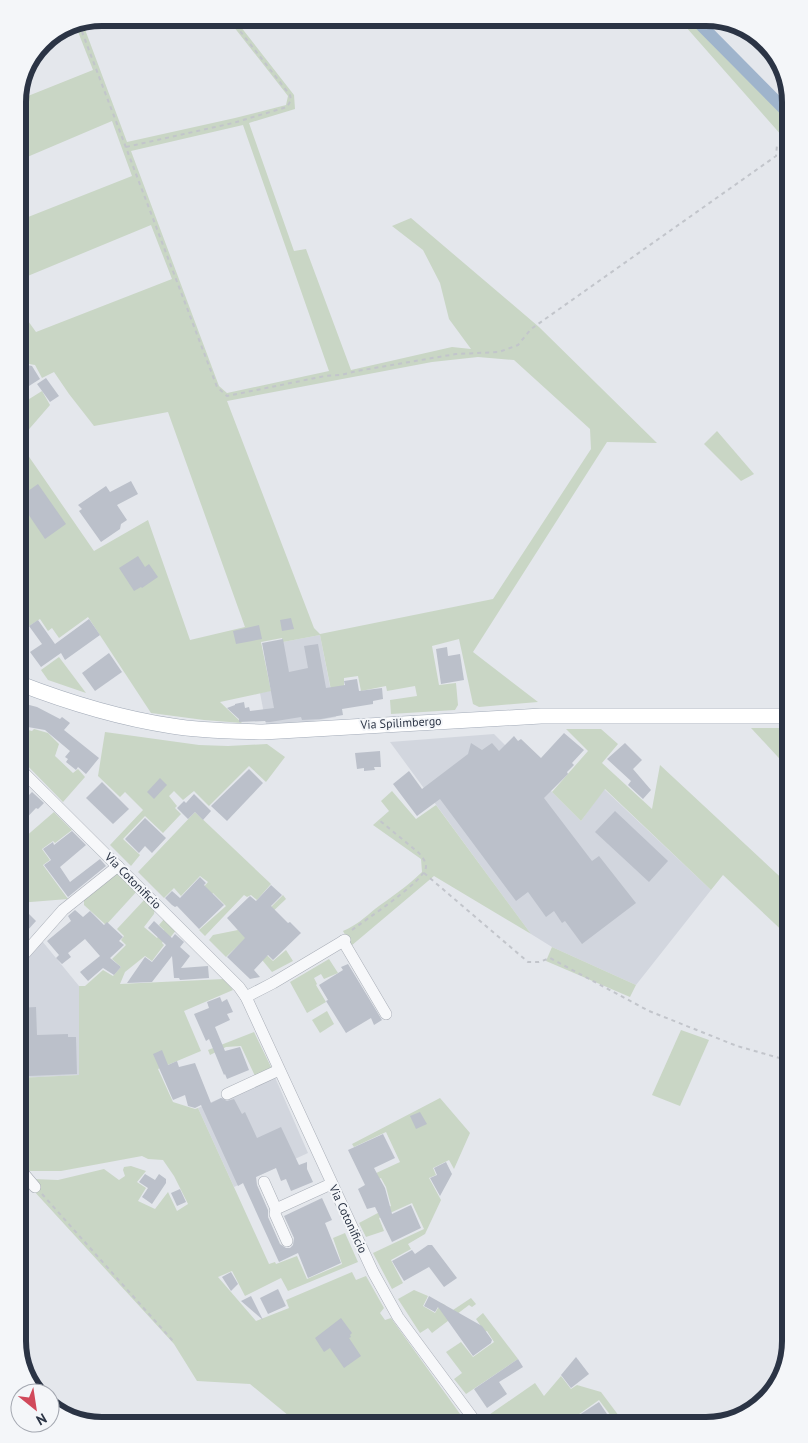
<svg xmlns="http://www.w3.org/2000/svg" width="808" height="1443" font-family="'PT Sans',sans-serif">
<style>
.built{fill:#d2d6de}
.green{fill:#c9d6c5;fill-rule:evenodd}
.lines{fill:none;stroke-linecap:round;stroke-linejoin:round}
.canal{stroke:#9fb4cc;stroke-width:12}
.building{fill:#bbc0ca}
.minor-casing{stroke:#a9aeb7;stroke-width:12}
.major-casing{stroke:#a3abb8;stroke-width:16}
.path{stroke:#c2c5cb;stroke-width:2;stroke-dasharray:4 4;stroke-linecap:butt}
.minor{stroke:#f7f8fa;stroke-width:11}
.major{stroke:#fff;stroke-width:15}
.labels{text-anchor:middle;stroke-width:4;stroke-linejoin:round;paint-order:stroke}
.street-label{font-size:12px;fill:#2b3445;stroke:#f4f6f9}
.rim{fill:none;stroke:#2b3445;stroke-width:6}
</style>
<rect width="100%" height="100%" fill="#e4e7ec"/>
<!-- built -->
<g class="built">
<polygon points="320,635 336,717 302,723 266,724 260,693 291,686 283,642"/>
<polygon points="494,734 581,821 604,789 711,890 636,985 552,947 531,934 390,742"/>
<polygon points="42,941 79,986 79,1075 18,1078 18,970"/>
<polygon points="274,1075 308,1153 234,1187 198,1108"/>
</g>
<!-- green -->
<g class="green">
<polygon points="678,18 695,18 697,26 708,25 731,53 790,109 790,145"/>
<path d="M230,22h7l57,73 1,14 -46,14 45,128 12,-2 45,121 101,-23 19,2 -22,-30 -9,-36 -17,-33 -31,-24 19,-8 128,109 118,116 -50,-1 -134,210 65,50 -59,5 -6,-3 -14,-65 -27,7 7,39 17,-2 2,22 -3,5 -64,4 -1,-14 27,-4 -2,-10 -28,5 -1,-5 -25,5 -3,-15 -14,2v10l-13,2 -11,-55 -37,7 -1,-4 -21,4 10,49 -51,11 22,21 -38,-3 -53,-7 -63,-96 -29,21 -7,-10 -4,3 -8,-12 -22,14v-180l5,-5 71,103 54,-31 42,120 55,-13 -77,-215 -74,14 -25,-32 -15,-22 -12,6 -7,-13 -17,-3v-55l18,25 136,-53 -21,-54 -133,55v-59l114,-45 -20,-55 -94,40v-61l75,-30 -18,-46h8l44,118 108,-24 51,-13 2,-9zM243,125l86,246 -102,22 -8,-7 -88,-235zM478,357l36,3 76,69 1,20 -98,150 -173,35 -6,-6 -87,-227 205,-39z"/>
<polygon points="42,391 50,405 24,435 20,435 18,438 18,406"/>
<polygon points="717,431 754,474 741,481 704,444"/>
<polygon points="59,657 86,693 48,680 41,670"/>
<polygon points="18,724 20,724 20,728 32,731 34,729 48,733 59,744 55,756 73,773 78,769 85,777 63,802 18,756"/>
<polygon points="751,728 790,728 790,770"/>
<polygon points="566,729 601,729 618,744 602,763 652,809 660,765 790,886 790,938 723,875 711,890 605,789 581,821 552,792 588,751"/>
<polygon points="105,732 199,745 228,746 267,744 285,757 266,782 249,766 209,806 194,791 183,800 174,791 169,796 177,806 175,808 181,814 163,833 145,816 123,839 140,855 131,866 110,845 143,810 125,792 120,797 98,776"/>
<path d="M392,791l24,28 20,-14 95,129 -97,-58 -83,70 -8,-15c14,-6 21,-13 32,-22 16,-12 33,-23 47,-37l-1,-13 -48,-34 16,-14 -8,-10z"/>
<polygon points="54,812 72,830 55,843 53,841 42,849 50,860 43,865 68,899 18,903 18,830 24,838"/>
<polygon points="195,812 271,884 257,900 251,895 247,897 244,895 205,936 199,930 226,906 213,893 208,898 200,891 208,882 200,876 181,896 174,888 164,898 138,872"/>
<polygon points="117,872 137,891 106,925 84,905 84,900"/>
<polygon points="283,895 286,899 247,936 273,961 286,950 293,961 272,972 245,939 226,957 209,940 213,935 238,930 244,934"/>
<polygon points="145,899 155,908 154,914 144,927 157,938 164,930 159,925 165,918 177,929 169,939 166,937 162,943 164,945 152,961 145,956 125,972 120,984 224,979 233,990 184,1011 201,1051 158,1069 173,1102 195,1109 198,1108 269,1264 275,1262 276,1264 297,1256 307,1279 342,1264 333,1238 345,1233 358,1262 288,1291 281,1278 245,1296 232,1271 218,1277 256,1321 289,1308 286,1300 352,1272 356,1280 366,1276 384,1308 380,1313 385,1320 391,1318 468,1425 440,1425 431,1414 414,1425 300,1425 250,1384 197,1381 174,1344 33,1190 33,1179 58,1180 104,1169 119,1180 125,1176 123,1170 124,1167 131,1166 146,1171 137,1182 146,1188 138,1201 155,1209 168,1192 177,1211 188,1204 174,1176 163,1160 148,1159 142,1156 61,1171 26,1171 18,1161 18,1078 79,1075 79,986 85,986 103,970 113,976 121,967 112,959 126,945 121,940 124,936 117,929"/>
<polygon points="552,947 636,985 630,997 546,961"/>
<polygon points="329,959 338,973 324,979 321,974 314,978 317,984 316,985 326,1002 307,1013 290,982"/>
<polygon points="327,1011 334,1024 320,1033 312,1020"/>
<polygon points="681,1030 709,1040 680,1106 652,1095"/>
<polygon points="254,1032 272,1069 255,1076 241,1046 226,1047 210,1055 208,1050"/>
<polygon points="440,1098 470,1133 454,1169 449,1160 433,1168 436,1175 429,1178 441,1200 425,1234 408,1244 411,1249 391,1260 403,1283 392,1289 373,1253 424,1229 412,1203 379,1218 384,1231 366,1237 359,1223 391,1206 386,1187 381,1178 376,1180 374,1174 400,1162 386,1132 354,1147 352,1144"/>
<polygon points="414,1290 428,1296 423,1306 435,1313 441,1303 445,1305 450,1312 471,1298 476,1304 472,1307 469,1305 432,1333 428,1328 420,1333 398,1299"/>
<polygon points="483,1313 518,1359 466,1394 454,1379 462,1373 446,1352 461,1342 473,1357 494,1342 487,1331 485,1332 476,1319"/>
<polygon points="561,1376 571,1389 577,1385 601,1392 622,1420 618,1422 611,1416 599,1400 575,1417 581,1425 570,1425 562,1415 548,1425 536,1425 532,1420 524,1425 488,1425 483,1419 535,1383 544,1396"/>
<polygon points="100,1415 130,1425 97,1425 73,1417"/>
</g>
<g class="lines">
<!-- canal -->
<polyline class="canal" points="694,18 790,115"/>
</g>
<!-- building -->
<g class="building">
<polygon points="18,363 32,366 40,379 18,393"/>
<polygon points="46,378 59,396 50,402 37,384"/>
<polygon points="131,481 138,494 117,505 127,520 121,524 120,529 101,542 79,511 82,509 78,505 106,486 110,492"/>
<polygon points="38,484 66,524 45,539 18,499 18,498"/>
<polygon points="138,556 145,567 149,564 158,577 142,588 141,587 134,591 119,568"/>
<polygon points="291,618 294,629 282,631 280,620"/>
<polygon points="89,619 100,635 65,660 61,653 41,667 30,652 42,644 29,626 38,620 55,644"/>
<polygon points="259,625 262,639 236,644 233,631"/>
<polygon points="283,639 289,672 308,668 304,646 318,644 326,688 345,685 344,681 357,679 359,691 382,688 383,699 373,701 373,704 342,709 343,715 321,719 302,720 301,717 270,722 266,722 265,721 239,722 239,719 227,708 235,705 235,704 244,702 245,708 249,707 250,711 274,708 262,643"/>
<polygon points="447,647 448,656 460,654 464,680 441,684 436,649"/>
<polygon points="109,653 122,672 95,691 82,673"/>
<polygon points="18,702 37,707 60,719 62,717 70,723 64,730 99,758 86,774 78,767 76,770 66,762 68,759 65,757 70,751 45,730 22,726 22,724 18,722"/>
<polygon points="564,733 584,750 572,763 574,765 567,772 568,774 544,798 592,861 599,856 636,903 582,944 565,921 562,923 554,911 546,917 528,892 516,901 440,799 417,816 393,784 409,771 422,789 468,754 471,743 482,750 492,743 499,751 514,736 518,741 521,739 541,758"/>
<polygon points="625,743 642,760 633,769 651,790 643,799 628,785 631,781 607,759"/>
<polygon points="380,751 381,767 374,767 375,770 364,771 364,768 357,769 355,753"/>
<polygon points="249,769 263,783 227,821 211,806"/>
<polygon points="160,778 167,785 154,799 147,792"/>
<polygon points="102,782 129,809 113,824 86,798"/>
<polygon points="18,786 28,796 32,792 44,803 38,809 36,808 18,827"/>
<polygon points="194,794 211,811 203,820 195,812 188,819 177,808 184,801 186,803"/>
<polygon points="615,811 668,861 649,882 595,832"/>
<polygon points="145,818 166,838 152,853 145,846 139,853 125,839"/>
<polygon points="72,831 86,845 60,867 70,882 100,859 106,866 68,897 44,865 51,860 43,849 53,842 54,845"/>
<polygon points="200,877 206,883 204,885 224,905 199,929 177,906 175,907 172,905 165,898 172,891 180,898"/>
<polygon points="271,885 282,895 271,906 288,923 290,922 301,933 273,960 268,955 254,970 260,977 250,979 227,957 245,938 227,918 250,896 256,901"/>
<polygon points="75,910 83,917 90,911 104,925 107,922 123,937 119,941 124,945 110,958 121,967 114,975 103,968 88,981 80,972 100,956 85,939 68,953 71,957 62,964 56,958 59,955 47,941 71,921 68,916"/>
<polygon points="28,913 36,921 18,941 18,914"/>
<polygon points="154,921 172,938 175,934 184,942 180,947 190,956 181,968 208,966 209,978 180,980 179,978 174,978 172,956 152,982 127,983 145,957 152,962 166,945 148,928"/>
<polygon points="348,964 382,1020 374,1025 371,1018 346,1033 326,1001 328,1000 319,985 343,970 341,967"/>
<polygon points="220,997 222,1002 227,999 233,1012 227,1014 230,1020 215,1027 225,1051 240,1047 249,1070 227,1079 225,1074 224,1075 209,1039 206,1041 194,1014 209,1008 207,1002"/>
<polygon points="36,1007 37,1035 68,1034 68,1037 76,1037 77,1074 29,1076 28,1062 18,1063 18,1008"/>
<polygon points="162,1050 168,1065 177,1061 179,1067 195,1063 211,1103 221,1098 227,1101 234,1099 242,1114 245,1112 257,1138 281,1127 299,1165 307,1162 307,1169 313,1182 291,1191 286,1179 281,1181 276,1168 256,1177 257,1185 268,1210 268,1217 280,1244 286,1248 290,1248 293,1245 294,1238 284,1216 322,1198 332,1220 325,1223 341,1263 308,1278 298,1253 279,1262 243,1183 238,1186 201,1105 195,1108 188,1106 185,1095 173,1100 153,1054"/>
<polygon points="420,1112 427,1124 416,1129 410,1116"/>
<polygon points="383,1134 395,1158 374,1168 385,1188 392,1214 411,1205 421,1228 392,1242 375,1207 367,1209 358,1189 365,1185 348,1150"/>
<polygon points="446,1162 452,1174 440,1196 430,1178 437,1175 434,1168"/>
<polygon points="145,1174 155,1180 159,1174 166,1179 166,1183 152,1204 142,1197 148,1188 139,1182"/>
<polygon points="180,1189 186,1202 177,1206 171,1193"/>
<polygon points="428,1245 432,1245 457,1278 444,1287 429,1267 404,1281 392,1261 412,1250 415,1254"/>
<polygon points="231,1272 238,1284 231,1291 222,1277"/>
<polygon points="278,1289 286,1306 268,1314 260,1298"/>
<polygon points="251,1296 263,1320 241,1301"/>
<polygon points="429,1296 482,1326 492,1340 491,1343 473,1356 438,1307 435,1312 424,1306"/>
<polygon points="341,1318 352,1333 350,1335 351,1337 349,1338 361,1356 344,1368 330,1348 324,1352 315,1338"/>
<polygon points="576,1357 589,1374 571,1388 561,1375"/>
<polygon points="518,1359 523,1367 499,1382 507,1394 487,1408 474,1389"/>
<polygon points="599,1402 611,1420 603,1425 564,1425"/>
</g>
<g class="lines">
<!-- minor casing -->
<g class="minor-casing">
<g id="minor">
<polyline points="18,767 239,987 246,997 373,1272 398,1317 478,1425"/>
<polyline points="343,941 386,1014"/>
<polyline points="18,961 63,910 118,866"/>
<polyline points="246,997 273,983 345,940"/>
<polyline points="227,1094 279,1070"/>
<polyline points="18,1167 35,1187"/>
<polyline points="264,1182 276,1209 331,1184"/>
<polyline points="276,1209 275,1214 287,1241"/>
</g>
</g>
<!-- major casing -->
<g class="major-casing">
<path id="major" d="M18,683c49,19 101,35 154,43 30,5 60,5 91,6l278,-16h249"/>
</g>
<!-- path -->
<g class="path">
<polyline points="79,24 217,387 227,396 325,376 341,375 357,371 456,354 499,352 518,345 531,329 776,156 777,145"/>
<polyline points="126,147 233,123 287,107 291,100 290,95 233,22"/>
<polyline points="424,873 528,962 539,962 550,958 649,1011 737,1046 790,1061"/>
<path d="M352,930c13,-10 73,-49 74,-63 0,-6 -4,-10 -7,-14l-40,-33"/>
<polyline points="42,1194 173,1341"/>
</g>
<!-- minor -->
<use href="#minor" class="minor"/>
<!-- major -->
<use href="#major" class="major"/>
</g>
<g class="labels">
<!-- street labels -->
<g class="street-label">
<text transform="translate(401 723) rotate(-3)" y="4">Via Spilimbergo</text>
<text transform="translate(133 881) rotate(45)" y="4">Via Cotonificio</text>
<text transform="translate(348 1219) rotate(65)" y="4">Via Cotonificio</text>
</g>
</g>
<!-- crop -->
<path d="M0 0H808V1443H0ZM102 26H706A76 76 0 0 1 782 102V1341A76 76 0 0 1 706 1417H102A76 76 0 0 1 26 1341V102A76 76 0 0 1 102 26Z" fill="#f4f6f9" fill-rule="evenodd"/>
<path class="rim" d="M102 26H706A76 76 0 0 1 782 102V1341A76 76 0 0 1 706 1417H102A76 76 0 0 1 26 1341V102A76 76 0 0 1 102 26Z"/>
<!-- north arrow -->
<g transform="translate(35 1408) rotate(150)"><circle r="24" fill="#f4f6f9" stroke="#a4a8b1"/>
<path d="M0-4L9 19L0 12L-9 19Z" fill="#d1495b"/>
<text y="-8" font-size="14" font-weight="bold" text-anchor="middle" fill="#2b3445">N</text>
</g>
</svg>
